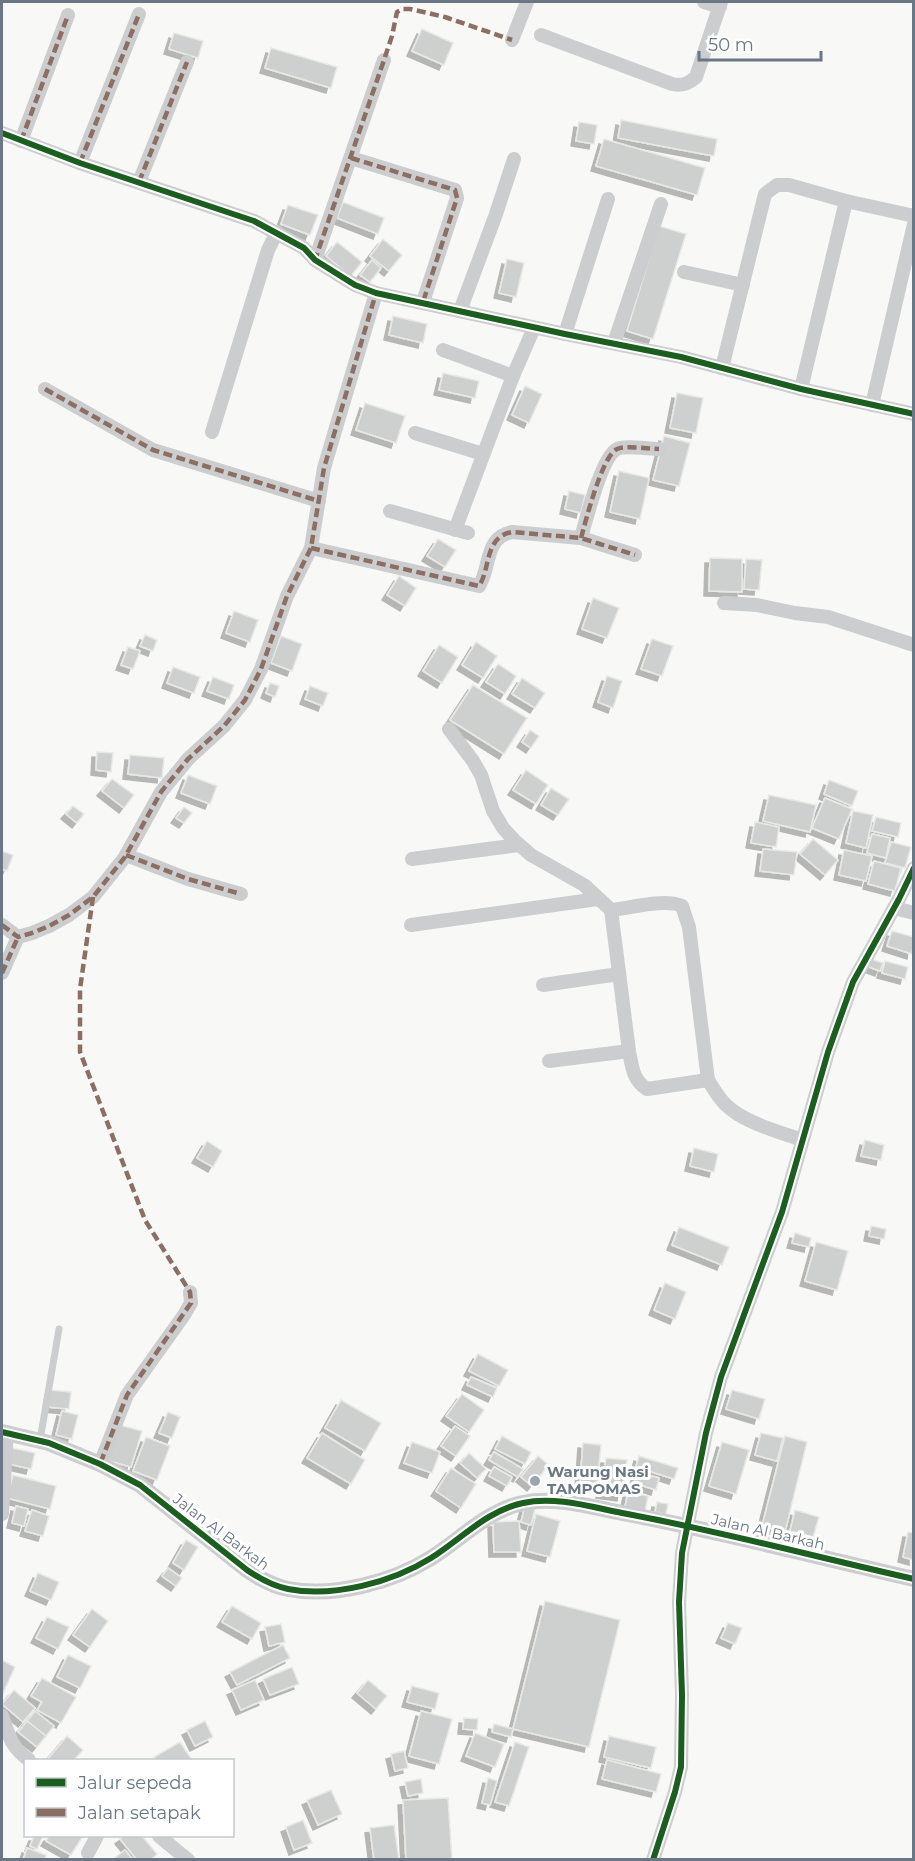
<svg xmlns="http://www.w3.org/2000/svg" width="915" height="1861" font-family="Montserrat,sans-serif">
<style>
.building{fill:#cecfcf;stroke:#e8e8e6;stroke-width:1.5;filter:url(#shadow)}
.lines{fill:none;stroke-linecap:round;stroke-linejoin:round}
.service{stroke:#cccdce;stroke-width:7}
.minor{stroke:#cccdce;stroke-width:14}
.tertiary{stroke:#cccdce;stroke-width:16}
.quiet{stroke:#8d6e63;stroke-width:4.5;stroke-dasharray:9 4.5;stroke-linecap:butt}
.cycleway-casing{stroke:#fff;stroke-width:10}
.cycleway{stroke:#1b5e20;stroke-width:6}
.poi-dot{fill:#9ca4ad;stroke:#fff;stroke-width:2}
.labels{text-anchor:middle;stroke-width:6;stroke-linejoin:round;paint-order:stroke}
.poi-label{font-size:15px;font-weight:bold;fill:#6a7785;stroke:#fff;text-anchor:start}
.street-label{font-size:15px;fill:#6a7785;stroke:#fff}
</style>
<defs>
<filter id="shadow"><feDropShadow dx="-5" dy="5" stdDeviation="0" flood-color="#0004"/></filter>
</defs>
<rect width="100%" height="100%" fill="#f8f8f7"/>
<!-- building -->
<g class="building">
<polygon points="422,29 453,43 444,65 412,51"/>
<polygon points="174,33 203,41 198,58 169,49"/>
<polygon points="271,48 337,67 331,88 265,68"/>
<polygon points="621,120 717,139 714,156 618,138"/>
<polygon points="579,122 597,125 594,144 576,141"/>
<polygon points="604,139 705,168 697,195 596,166"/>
<polygon points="343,202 384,218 378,234 337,218"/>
<polygon points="288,205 318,215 310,235 281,224"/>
<polygon points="659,226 686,234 653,339 627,331"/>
<polygon points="383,239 402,255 389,271 370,256"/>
<polygon points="337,242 362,262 351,276 326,256"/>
<polygon points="507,259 524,263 516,297 499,293"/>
<polygon points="372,260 381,268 370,282 360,275"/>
<polygon points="393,316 427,324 423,343 389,335"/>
<polygon points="443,373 479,381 475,398 439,390"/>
<polygon points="525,386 542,394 529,423 512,415"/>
<polygon points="677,393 703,398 696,433 670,428"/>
<polygon points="365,403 405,416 396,443 356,430"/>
<polygon points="664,436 690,443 679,486 653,480"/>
<polygon points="619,471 649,478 640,519 610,512"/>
<polygon points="569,491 585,495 581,513 565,509"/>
<polygon points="438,539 456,550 445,567 427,556"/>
<polygon points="710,558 742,559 742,592 709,591"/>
<polygon points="746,559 762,560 759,590 744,589"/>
<polygon points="399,576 416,588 405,606 387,595"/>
<polygon points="593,598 619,608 607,638 582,629"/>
<polygon points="234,611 258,620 250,642 226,633"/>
<polygon points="145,635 157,640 153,651 140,646"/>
<polygon points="281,636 302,644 292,671 271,663"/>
<polygon points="652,639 673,646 662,676 641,669"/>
<polygon points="476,642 497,656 483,678 462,665"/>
<polygon points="439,645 458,657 442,683 423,671"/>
<polygon points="128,647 140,651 133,669 121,665"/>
<polygon points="498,664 516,676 505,694 486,682"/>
<polygon points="173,667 200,677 194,693 167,683"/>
<polygon points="607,676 622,681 613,708 598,702"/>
<polygon points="213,677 234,685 229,699 207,691"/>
<polygon points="522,678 545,693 535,708 512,694"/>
<polygon points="270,683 279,686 275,697 266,693"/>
<polygon points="473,685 527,718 504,754 450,720"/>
<polygon points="310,686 328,693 323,706 305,699"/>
<polygon points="530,730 539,736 531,748 522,742"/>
<polygon points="97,752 113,753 111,772 96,770"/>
<polygon points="130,755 164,758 162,778 128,774"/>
<polygon points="526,770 548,785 536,804 513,790"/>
<polygon points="188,775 217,786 210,804 181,793"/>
<polygon points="112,779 134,795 124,808 102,791"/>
<polygon points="829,780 858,791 852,806 824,794"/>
<polygon points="551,788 569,799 558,815 541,805"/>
<polygon points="769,795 816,805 810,832 763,821"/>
<polygon points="825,798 852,809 839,839 812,828"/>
<polygon points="73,806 84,814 77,823 66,814"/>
<polygon points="184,807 192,813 184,823 176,818"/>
<polygon points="853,811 873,815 866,848 846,843"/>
<polygon points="876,817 901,823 898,837 872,831"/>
<polygon points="755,822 779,827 776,847 751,843"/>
<polygon points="872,834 890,838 886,858 867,853"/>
<polygon points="813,839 838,860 825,875 800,854"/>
<polygon points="891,842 911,847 905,868 885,863"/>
<polygon points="763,849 797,852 794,875 760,871"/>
<polygon points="844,850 872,856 866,881 839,875"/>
<polygon points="2,851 13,855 7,871 2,869"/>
<polygon points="874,861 901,868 895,891 868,884"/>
<polygon points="892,931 914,937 912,954 887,946"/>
<polygon points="871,959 883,963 880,971 869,967"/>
<polygon points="885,961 908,967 905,979 882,973"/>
<polygon points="865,1140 884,1145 881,1160 861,1156"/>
<polygon points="207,1141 222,1151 213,1167 197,1158"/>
<polygon points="694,1148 718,1154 714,1172 690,1166"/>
<polygon points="871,1226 886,1229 884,1239 869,1236"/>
<polygon points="679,1227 729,1247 722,1265 672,1245"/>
<polygon points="795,1233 811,1238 809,1247 792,1243"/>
<polygon points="816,1242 848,1251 837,1290 805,1281"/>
<polygon points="665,1283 686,1292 675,1319 654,1310"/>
<polygon points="478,1354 508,1370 499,1386 469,1371"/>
<polygon points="471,1377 497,1388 493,1397 467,1385"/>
<polygon points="50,1390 71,1392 69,1409 48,1407"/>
<polygon points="732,1390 765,1399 759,1419 726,1409"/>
<polygon points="462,1394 484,1410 469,1432 446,1416"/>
<polygon points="341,1400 381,1423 365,1451 325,1428"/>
<polygon points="62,1411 78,1415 72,1439 56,1435"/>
<polygon points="168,1412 180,1417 172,1438 159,1433"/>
<polygon points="116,1424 142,1431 131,1467 106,1460"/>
<polygon points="455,1426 470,1436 456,1456 441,1446"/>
<polygon points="322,1433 365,1460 351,1484 307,1458"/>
<polygon points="761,1433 783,1438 777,1461 755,1455"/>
<polygon points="502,1436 531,1452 525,1464 495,1449"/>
<polygon points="785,1436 807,1442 785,1532 762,1526"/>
<polygon points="146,1437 170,1446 157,1480 133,1471"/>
<polygon points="412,1442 440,1452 432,1473 404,1463"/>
<polygon points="722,1442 749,1450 736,1494 709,1486"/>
<polygon points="583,1443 601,1445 597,1485 580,1483"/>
<polygon points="12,1448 35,1453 31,1469 9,1464"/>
<polygon points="494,1452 523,1469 518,1477 489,1460"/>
<polygon points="469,1453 486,1469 477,1478 460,1463"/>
<polygon points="538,1456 549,1465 532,1486 521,1477"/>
<polygon points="639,1456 678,1468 674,1479 636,1467"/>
<polygon points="606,1458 627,1460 622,1496 601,1493"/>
<polygon points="494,1467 512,1477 507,1486 489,1476"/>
<polygon points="451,1468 476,1484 461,1508 436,1491"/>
<polygon points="637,1472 659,1478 656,1490 634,1483"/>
<polygon points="13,1475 56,1486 50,1509 7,1498"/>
<polygon points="628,1492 648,1496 645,1511 625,1507"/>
<polygon points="657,1502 668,1504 666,1514 655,1512"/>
<polygon points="16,1506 28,1509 24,1526 12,1523"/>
<polygon points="525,1506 535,1509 531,1525 521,1522"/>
<polygon points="32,1510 49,1516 43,1536 25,1531"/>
<polygon points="795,1510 819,1517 813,1537 790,1531"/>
<polygon points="536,1514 560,1521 550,1557 527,1551"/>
<polygon points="519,1521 521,1552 494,1552 493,1522"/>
<polygon points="908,1532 914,1533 914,1560 903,1557"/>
<polygon points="186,1540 198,1547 184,1570 173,1563"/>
<polygon points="168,1568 182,1578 176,1586 162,1576"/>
<polygon points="38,1573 59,1582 51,1600 30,1591"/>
<polygon points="545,1601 620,1620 589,1747 513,1729"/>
<polygon points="232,1606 261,1623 252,1639 222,1622"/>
<polygon points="92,1609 108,1621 90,1647 73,1635"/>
<polygon points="47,1617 69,1627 58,1649 36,1638"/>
<polygon points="728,1623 742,1628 735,1644 721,1638"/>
<polygon points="281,1624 285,1642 269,1646 265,1627"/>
<polygon points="283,1645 290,1658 237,1685 230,1672"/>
<polygon points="68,1655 91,1666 80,1688 57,1677"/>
<polygon points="2,1660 15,1667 3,1693 2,1693"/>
<polygon points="292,1667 299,1684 270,1695 263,1679"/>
<polygon points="42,1678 76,1697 61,1723 37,1710 42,1702 31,1696"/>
<polygon points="255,1680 264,1700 241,1710 232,1690"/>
<polygon points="368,1680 387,1696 376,1709 357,1693"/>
<polygon points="412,1686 439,1693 435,1709 407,1702"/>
<polygon points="14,1690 35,1708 23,1722 2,1704"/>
<polygon points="35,1711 54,1726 46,1736 27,1721"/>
<polygon points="421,1711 452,1719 439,1764 409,1756"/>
<polygon points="464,1718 478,1719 477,1730 463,1729"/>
<polygon points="27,1721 46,1736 37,1747 18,1732"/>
<polygon points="205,1721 213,1737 195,1746 187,1730"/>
<polygon points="494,1724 513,1729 511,1737 492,1732"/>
<polygon points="475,1733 504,1744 495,1767 466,1756"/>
<polygon points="67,1736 83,1750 74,1760 47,1760"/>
<polygon points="609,1736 656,1747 651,1768 604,1757"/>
<polygon points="180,1742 192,1760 156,1760 154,1757"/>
<polygon points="515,1742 529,1747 509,1806 495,1802"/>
<polygon points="404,1751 408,1768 395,1771 391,1754"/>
<polygon points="607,1760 661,1774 656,1792 602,1779"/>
<polygon points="488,1778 497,1781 490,1805 482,1803"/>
<polygon points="421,1779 423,1793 408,1796 405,1782"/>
<polygon points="331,1790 342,1814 318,1825 307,1800"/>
<polygon points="448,1798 452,1860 406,1860 403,1800"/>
<polygon points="303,1820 312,1843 294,1850 286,1827"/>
<polygon points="394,1825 399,1860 374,1860 370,1828"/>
<polygon points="34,1836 43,1836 37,1849 30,1846"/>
<polygon points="49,1836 83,1836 71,1855 46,1841"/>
<polygon points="124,1836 142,1836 157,1854 151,1860 137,1860 120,1839"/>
<polygon points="27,1848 46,1855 45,1860 23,1860"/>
<polygon points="125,1850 133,1860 112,1860"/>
</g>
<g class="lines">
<!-- service -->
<polyline class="service" points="40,1440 59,1329"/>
<!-- minor -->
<g class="minor">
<polyline points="704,2 720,7"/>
<path d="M541,35l131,49c10,2 16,0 24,-7l25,-75"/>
<polyline points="512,40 527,2"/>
<polyline points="2,133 80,163 254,221 304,248 315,260 355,285 376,293 565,334 681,357 801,389 914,414"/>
<polyline points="21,141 68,15"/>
<polyline points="351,158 455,190 457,198 423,302"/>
<polyline points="80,163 139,14"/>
<polyline points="139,182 187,62"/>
<polyline points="315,260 384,60"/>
<polyline points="684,272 743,285"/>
<polyline points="460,311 496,214 514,159"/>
<polyline points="565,334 608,199"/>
<polyline points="614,343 661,204"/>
<polyline points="443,350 513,376"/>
<polyline points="722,368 765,194 777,185 789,185 846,201 914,216"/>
<polyline points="45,389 153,450 319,501"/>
<polyline points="801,389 846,201"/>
<polyline points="872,405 914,224"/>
<polyline points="212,432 268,250 277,232"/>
<polyline points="415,433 483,454"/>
<polyline points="390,511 468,533"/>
<polyline points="455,530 513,376 534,328"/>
<path d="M581,538c5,-18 21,-82 36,-89 9,-4 31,0 42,0"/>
<path d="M311,548l168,38c12,-18 5,-49 33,-54l69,6 54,17"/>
<polyline points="724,603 757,605 795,613 828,617 914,645"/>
<path d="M449,729l24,32 8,14 12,36 10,17 12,13 16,14 53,30 27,25c19,-2 55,-12 71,-4l7,21 19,153"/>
<polyline points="126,855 188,879 241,894"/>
<polyline points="412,859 519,845"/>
<polyline points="894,908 914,913"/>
<path d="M611,910l18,141c3,16 4,29 18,38l61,-9c5,8 10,17 17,24 19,19 52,27 77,36"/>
<polyline points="2,925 18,937 32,933 49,926 69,915 93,897 125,857 161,792 188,759 224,726 245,700 261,669 287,596 311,548 324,468 376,293"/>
<polyline points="411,925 598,899"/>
<polyline points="2,973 18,937"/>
<polyline points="543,985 619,974"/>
<polyline points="549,1061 629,1051"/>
<polyline points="100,1464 127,1395 184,1315 191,1303 190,1292"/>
<polyline points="2,1514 7,1432"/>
<path d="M2,1716c8,21 8,30 27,44"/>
<polyline points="159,1836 188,1860"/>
<polyline points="88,1853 97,1836"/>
<polyline points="653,1860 675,1792 681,1767 682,1695 679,1602 682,1553 706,1433 721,1377 782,1212 828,1052 853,982 899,899 914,868"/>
</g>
<!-- tertiary -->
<path class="tertiary" d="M2,1432l47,11 51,21 40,21 107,85c13,9 26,16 41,19 45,9 105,-7 143,-31 30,-19 57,-48 92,-55 32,-7 68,4 99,10 98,18 194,44 292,66"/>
<!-- quiet -->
<g class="quiet">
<polyline points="21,141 68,15"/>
<polyline points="351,158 455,190 457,198 423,302"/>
<polyline points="80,163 139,14"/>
<polyline points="139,182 187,62"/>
<polyline points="314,259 315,260 384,60 392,36 397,12 403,9 410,9 445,17 512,40"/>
<polyline points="45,389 153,450 319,501"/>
<path d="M581,538c5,-18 21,-82 36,-89 9,-4 31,0 42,0"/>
<path d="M311,548l168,38c12,-18 5,-49 33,-54l69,6 54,17"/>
<polyline points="126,855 188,879 241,894"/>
<polyline points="93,897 80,989 80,1052 145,1220 190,1292 191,1303 127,1395 100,1464"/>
<polyline points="2,925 18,937 32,933 49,926 69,915 93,897 125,857 161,792 188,759 224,726 245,700 261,669 287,596 311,548 324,468 376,293"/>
<polyline points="2,973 18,937"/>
</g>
<!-- cycleway casing -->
<g class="cycleway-casing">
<g id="cycleway">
<polyline points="2,133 80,163 254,221 304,248 315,260 355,285 376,293 565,334 681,357 801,389 914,414"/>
<path d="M2,1432l47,11 51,21 40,21 107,85c13,9 26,16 41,19 45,9 105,-7 143,-31 30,-19 57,-48 92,-55 32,-7 68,4 99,10 98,18 194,44 292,66"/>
<polyline points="653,1860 675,1792 681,1767 682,1695 679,1602 682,1553 706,1433 721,1377 782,1212 828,1052 853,982 899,899 914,868"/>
</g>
</g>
<!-- cycleway -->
<use href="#cycleway" class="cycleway"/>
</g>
<!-- markers -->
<circle class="poi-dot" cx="535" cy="1481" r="6"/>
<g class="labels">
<!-- poi labels -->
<g class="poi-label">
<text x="547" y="1477">Warung Nasi<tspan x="547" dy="17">TAMPOMAS</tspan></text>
</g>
<!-- street labels -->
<g class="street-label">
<text transform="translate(221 1532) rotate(37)" y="5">Jalan Al Barkah</text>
<text transform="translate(768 1532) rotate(13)" y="5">Jalan Al Barkah</text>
</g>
</g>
<!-- border -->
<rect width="915" height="1861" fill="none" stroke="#6a7785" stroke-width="6"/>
<!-- legend -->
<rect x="24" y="1759" width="210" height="78" fill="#ffffff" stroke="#c3c9ce" stroke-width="1.5"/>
<rect x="36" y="1778" width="30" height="9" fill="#1b5e20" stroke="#c3c9ce" stroke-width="1.5"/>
<text x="78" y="1789" font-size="18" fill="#6a7785">Jalur sepeda</text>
<rect x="36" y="1808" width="30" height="9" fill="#8d6e63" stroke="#c3c9ce" stroke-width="1.5"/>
<text x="78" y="1819" font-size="18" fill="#6a7785">Jalan setapak</text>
<!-- scale -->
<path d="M699 51v9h122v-9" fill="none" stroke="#6a7785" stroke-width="3"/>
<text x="708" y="51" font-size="18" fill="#6a7785" stroke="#ffffff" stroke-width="4.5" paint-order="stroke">50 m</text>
</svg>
